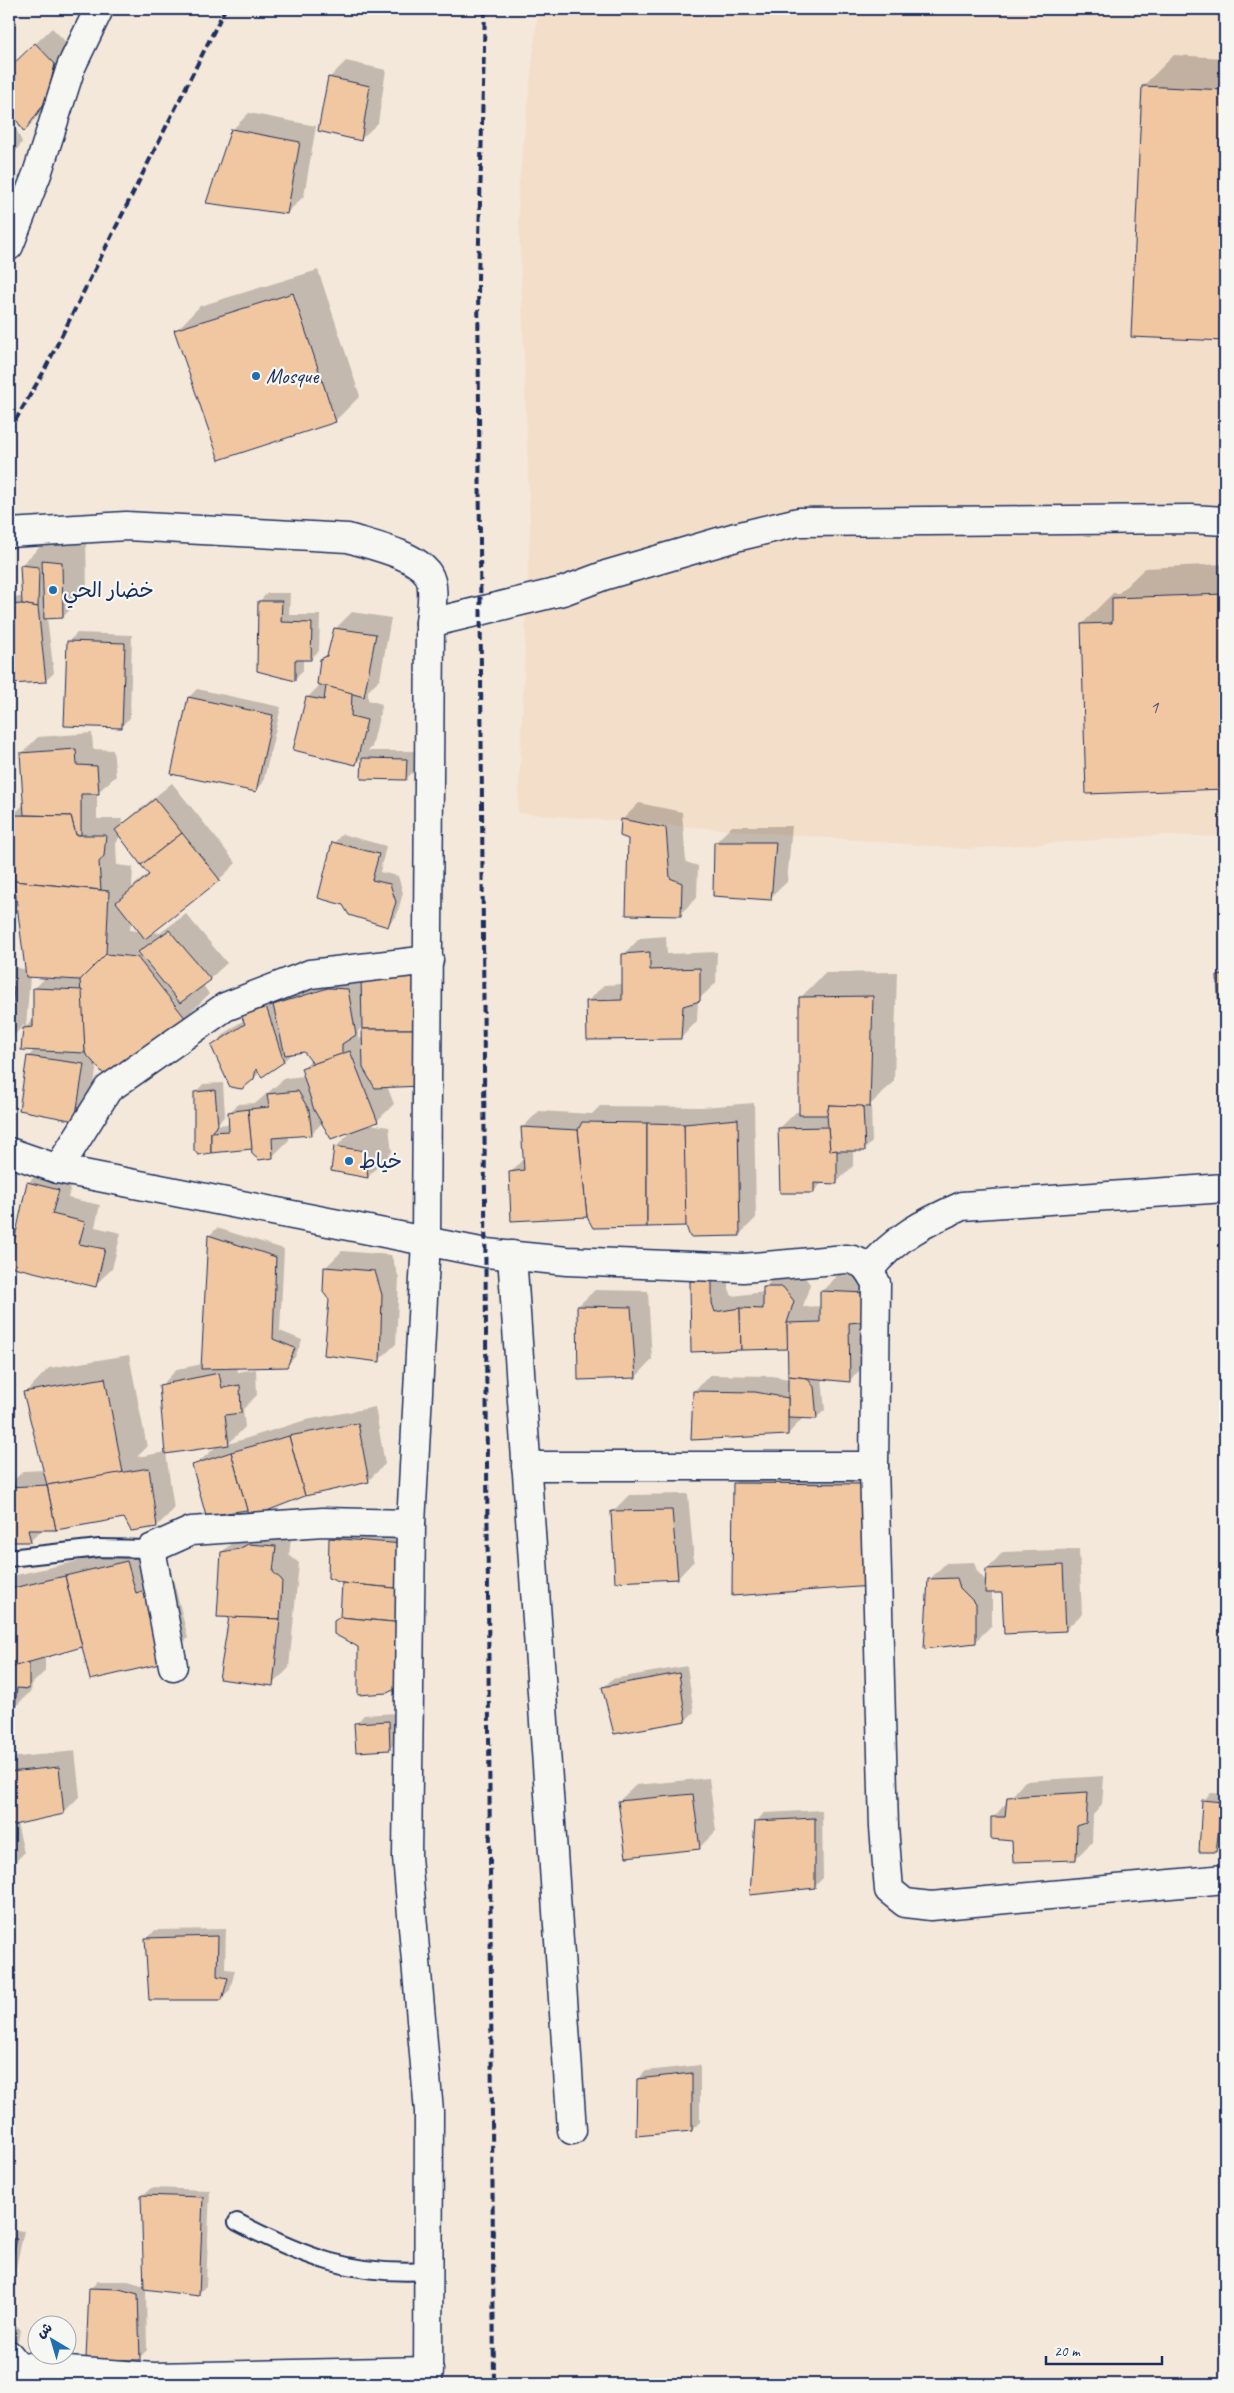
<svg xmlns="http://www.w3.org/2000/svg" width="1234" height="2393" font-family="Caveat,'Playpen Sans Arabic',sans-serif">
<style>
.built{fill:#f3dec9}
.shadow{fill:#0003;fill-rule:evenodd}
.building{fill:#f1c7a1;stroke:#1b2f5e}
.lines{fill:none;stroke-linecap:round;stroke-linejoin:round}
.lane-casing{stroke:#1b2f5e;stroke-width:20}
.street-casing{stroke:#1b2f5e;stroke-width:31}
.lane{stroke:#f6f6f2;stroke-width:16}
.street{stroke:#f6f6f2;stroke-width:28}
.rail{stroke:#1b2f5e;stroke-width:4;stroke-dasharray:8 4;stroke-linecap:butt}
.poi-dot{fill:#1f6fb2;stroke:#f6f6f2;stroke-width:2}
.labels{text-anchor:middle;stroke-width:4.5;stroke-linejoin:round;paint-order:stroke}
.number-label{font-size:19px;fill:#50556f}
.poi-label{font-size:21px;fill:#1b2f5e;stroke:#f6f6f2;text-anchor:start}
</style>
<rect width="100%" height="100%" fill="#f4e8da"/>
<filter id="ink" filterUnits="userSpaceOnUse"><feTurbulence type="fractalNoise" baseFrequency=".02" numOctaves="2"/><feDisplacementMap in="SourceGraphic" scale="10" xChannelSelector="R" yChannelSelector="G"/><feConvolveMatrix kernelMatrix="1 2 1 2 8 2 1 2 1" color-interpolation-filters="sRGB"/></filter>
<g filter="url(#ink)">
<!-- built -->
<polygon class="built" points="538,9 1225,9 1225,837 1167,835 967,849 518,813 530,526 518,193"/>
<!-- shadow -->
<g class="shadow">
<polygon points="52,28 71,47 62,83 40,114 24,130 9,106 9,69"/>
<polygon points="1174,55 1225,58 1225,340 1132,336 1143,86"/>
<polygon points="346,61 386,70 378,123 361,139 329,78"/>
<polygon points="9,113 22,142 9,162"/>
<polygon points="249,113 316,126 304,196 287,213 232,130"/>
<polygon points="318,270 360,396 336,420 219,458 176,331 200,306"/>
<polygon points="86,538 87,592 63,617 47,618 54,673 45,681 9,683 9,597 23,597 21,565 46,541"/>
<polygon points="1225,564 1225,788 1087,793 1082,624 1113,593 1119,593 1145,568"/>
<polygon points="267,593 290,593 289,615 320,615 319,651 310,659 303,659 303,671 295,679 259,602"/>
<polygon points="352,612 391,618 380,679 368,691 368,700 382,704 372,747 368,751 415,751 414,771 406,779 363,778 363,756 356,763 307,698 321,684 322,659 330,651 335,629"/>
<polygon points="77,633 132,635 130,718 121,726 69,641"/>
<polygon points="197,689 281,707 263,783 255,791 189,697"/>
<path d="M92,733l1,16 20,1 3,26 -19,17v26h25l-1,6 51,-42 64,80 -16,16 -68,53 8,1 26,-19 41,49 -24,22 6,9 -24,24 -88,46 -6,39 -17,17 -46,-63 7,-8h-13l2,-24 -15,15v-75l17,5 -10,-89 -3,-66 12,-12 -4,-49 17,-17zM121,834l28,39 -17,14 1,-20 -16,-2 -1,-21zM131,919l8,12 -9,-1zM30,976l16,1 -12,12v29l-8,9z"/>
<polygon points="639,803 682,812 686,862 698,866 697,898 680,914 629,838 622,820"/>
<polygon points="732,826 792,826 787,882 770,898 715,843"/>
<polygon points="342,834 386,846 380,872 398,876 403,893 396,917 387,925 334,843"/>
<polygon points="666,936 667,954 717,952 716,983 698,1000 697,1021 681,1038 588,1001 604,985 623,984 624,954 640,938"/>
<polygon points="1225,969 1225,1043 1222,1043 1218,976"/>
<polygon points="897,972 894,1081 871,1104 872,1142 864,1150 853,1150 853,1166 836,1183 823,1182 814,1191 779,1129 796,1112 801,1112 800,998 825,973"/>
<path d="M364,973l23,113 7,18 -16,16 -9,4 20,3 3,25 -24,25 -32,-30 17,-17 -30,-8 -12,12 -22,2v4l-17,17 -19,-11 -55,7 -3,-60 8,-9 20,-1 2,33 -9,9 14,-1v-12l8,-8 18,-1 29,-25 20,-2 -3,-7 9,-9 -6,-9 -13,2 -8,8 -24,11 -6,6 -42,-32 17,-16 15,-10 15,-21zM363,1026l1,11 -6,2v-8z"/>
<polygon points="754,1103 756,1218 739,1235 687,1225 588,1216 510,1173 524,1158 522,1128 539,1111 592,1114 600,1106 702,1107"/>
<polygon points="45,1166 74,1174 68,1198 100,1205 95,1227 121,1233 112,1269 95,1285 9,1265 28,1183"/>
<polygon points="217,1228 284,1249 280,1331 302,1340 295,1357 286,1366 237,1367 238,1372 256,1369 257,1395 243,1409 245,1427 228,1444 306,1420 375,1407 385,1464 368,1481 248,1509 194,1466 217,1446 166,1453 174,1509 157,1526 131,1530 125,1516 43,1529 30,1541 9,1541 9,1485 23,1471 45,1470 25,1393 49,1368 129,1355 147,1447 137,1457 166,1452 161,1386 177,1369 203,1364 209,1236"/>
<polygon points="342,1251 391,1255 399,1278 396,1344 379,1360 330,1299 325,1268"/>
<polygon points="729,1264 728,1286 732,1296 764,1292 764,1288 781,1271 800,1271 810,1284 803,1307 822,1306 822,1291 838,1275 883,1277 866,1364 849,1381 822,1378 825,1410 816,1418 804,1417 788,1434 694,1391 710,1375 772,1376 789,1379 789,1347 693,1350 691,1281 708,1265"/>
<polygon points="595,1290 648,1291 652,1360 636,1377 578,1306"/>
<polygon points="742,1476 869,1476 879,1577 734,1484"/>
<polygon points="688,1494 694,1561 678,1578 612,1512 629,1495"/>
<polygon points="347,1522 420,1528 360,1646 335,1621 342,1614 344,1583 331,1538"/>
<polygon points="292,1530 289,1555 299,1563 289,1668 272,1685 230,1616 222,1552 239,1536"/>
<polygon points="151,1538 160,1570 170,1567 188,1638 164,1662 83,1645 45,1656 45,1671 32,1684 31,1691 14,1708 9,1707 9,1582 16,1575 83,1560 91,1552"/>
<polygon points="1079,1549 1082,1614 1065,1630 1003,1591 992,1592 992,1625 975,1642 929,1580 946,1563 974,1562 977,1571 986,1581 987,1569 1003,1552"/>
<polygon points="687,1666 694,1712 686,1720 604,1687 612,1679"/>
<polygon points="396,1713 397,1741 389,1749 356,1724 364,1715"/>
<polygon points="75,1751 80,1796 63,1813 17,1823 24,1853 9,1868 9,1758"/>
<polygon points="1104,1776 1102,1805 1093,1815 1092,1842 1075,1859 1013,1840 993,1818 1025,1781"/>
<polygon points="709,1778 716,1831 699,1848 619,1801 636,1785"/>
<polygon points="1225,1791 1224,1842 1216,1850 1203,1801 1211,1793 1225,1794"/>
<polygon points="822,1810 823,1878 814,1887 756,1822 764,1813"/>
<polygon points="226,1929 225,1969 235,1970 230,1990 221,1998 147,1939 155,1930"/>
<polygon points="700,2065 700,2122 692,2130 638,2079 646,2071"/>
<polygon points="151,2188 210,2190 206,2286 198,2294 146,2288 147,2350 139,2358 90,2289 98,2281 128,2281 145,2286 142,2196"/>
<polygon points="9,2229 24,2231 13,2281 9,2285"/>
<polygon points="9,2318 21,2330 9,2369"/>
</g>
<!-- building -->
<g class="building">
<polygon points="35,43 55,64 46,101 24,132 9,108 9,68"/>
<polygon points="328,77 370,86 361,141 318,131"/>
<polygon points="1142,86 1225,90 1225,341 1131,337"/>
<polygon points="231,129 300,142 287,214 206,203"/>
<polygon points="9,138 15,151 9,160"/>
<polygon points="293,293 336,422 219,460 174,330"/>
<polygon points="42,560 62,562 63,618 44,619"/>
<polygon points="20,565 39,567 38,607 22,604"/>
<polygon points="1225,594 1225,789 1086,794 1081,624 1112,623 1112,598"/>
<polygon points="258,601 282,601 281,622 312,623 311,660 295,660 295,681 257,671"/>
<polygon points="22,604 38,607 46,682 9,684 9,605"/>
<polygon points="334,628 376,634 364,697 317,684 320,659 327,656"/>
<polygon points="67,641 125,643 122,728 64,726"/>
<polygon points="326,686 352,693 351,716 367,720 356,765 293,750 306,697 324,700"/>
<polygon points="188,697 273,715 256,792 171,774"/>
<polygon points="76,749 77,765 97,766 99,794 81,794 81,835 76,835 71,816 24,815 20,753"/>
<polygon points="362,758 407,759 406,780 361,779"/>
<polygon points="155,799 182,833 141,865 115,830"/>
<polygon points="12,815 71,816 76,835 106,835 104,856 99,862 101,890 14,881"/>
<polygon points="621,819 666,828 670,878 682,883 681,916 626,915 628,839 620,836"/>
<polygon points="182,833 220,880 145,939 116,902 149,875 141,865"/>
<polygon points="332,842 379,854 372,880 390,884 396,902 388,927 349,915 343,905 318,898"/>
<polygon points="714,842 776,842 771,900 713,896"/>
<polygon points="14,881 109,891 106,954 80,980 26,977"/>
<polygon points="169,930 211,980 180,1003 138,952"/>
<polygon points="650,952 650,970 700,968 700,1001 683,1006 681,1039 587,1040 586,1001 622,1000 622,954"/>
<polygon points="106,954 137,957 186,1019 109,1080 85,1053 80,980"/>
<polygon points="418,974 418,1029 362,1029 361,976"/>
<polygon points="1225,975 1225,1044 1221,1044 1217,976"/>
<polygon points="9,986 14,987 10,1042 9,1041"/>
<polygon points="33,988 82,990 85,1053 21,1050 23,1028 33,1027"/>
<polygon points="328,988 348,989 356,1035 342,1044 342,1054 313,1064 304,1052 285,1055 273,1005"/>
<polygon points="873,996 870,1107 829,1105 827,1115 799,1115 799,997"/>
<polygon points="266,1006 284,1062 262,1077 256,1069 254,1079 242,1089 230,1087 211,1046 245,1024 241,1015"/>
<polygon points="362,1029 418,1029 421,1086 375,1088 363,1068"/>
<polygon points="350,1051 378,1122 331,1139 314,1110 301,1068"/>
<polygon points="27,1056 84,1064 75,1121 19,1110"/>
<polygon points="215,1090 218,1125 211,1132 211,1153 198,1155 194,1150 194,1092"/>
<polygon points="298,1091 309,1110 312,1135 272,1138 273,1158 259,1160 252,1154 248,1109 269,1107 267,1094"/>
<polygon points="829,1105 863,1106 865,1151 830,1151 827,1115"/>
<polygon points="248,1109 252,1149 211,1153 211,1132 229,1131 228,1112"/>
<polygon points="738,1119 740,1236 690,1237 685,1223 684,1124"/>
<polygon points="582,1122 647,1123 647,1227 593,1228 587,1217 578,1130"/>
<polygon points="647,1123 684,1124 686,1226 647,1227"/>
<polygon points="521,1127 578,1130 587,1217 511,1221 509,1172 524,1170"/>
<polygon points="828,1127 830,1151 837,1150 837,1184 814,1183 814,1193 780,1193 778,1128"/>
<polygon points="334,1146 365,1151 368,1178 331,1171"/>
<polygon points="27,1182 59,1190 52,1214 85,1222 79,1244 105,1249 96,1287 9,1266"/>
<polygon points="208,1235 276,1257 273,1339 295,1348 287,1367 201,1369"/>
<polygon points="324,1267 375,1271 382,1295 380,1362 324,1355 329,1300 323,1292"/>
<polygon points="712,1280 712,1303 715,1312 740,1308 741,1350 691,1352 690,1281"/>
<polygon points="763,1287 783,1287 794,1301 787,1323 788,1349 741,1350 740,1308 763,1309"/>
<polygon points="820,1291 867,1293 869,1321 849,1323 850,1382 788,1376 787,1323 820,1322"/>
<polygon points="577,1306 631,1307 636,1378 578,1380"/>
<polygon points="219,1373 222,1388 240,1385 241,1413 225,1415 229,1445 165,1454 159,1385"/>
<polygon points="788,1376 807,1378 814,1387 817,1419 788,1418"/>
<polygon points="105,1378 123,1473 47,1485 23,1392"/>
<polygon points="693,1391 755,1392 788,1398 788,1435 691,1440"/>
<polygon points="358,1423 369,1482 305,1496 289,1436"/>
<polygon points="289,1436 305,1496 249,1518 231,1452"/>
<polygon points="231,1452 247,1510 206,1516 192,1465"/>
<polygon points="149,1468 157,1527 131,1531 124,1518 56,1530 47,1485"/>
<polygon points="733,1483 862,1484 872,1586 732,1596"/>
<polygon points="47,1485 56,1530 28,1530 31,1542 9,1542 9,1487"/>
<polygon points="672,1510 678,1579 615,1582 611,1511"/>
<polygon points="329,1538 404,1544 405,1589 342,1583 328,1578"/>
<polygon points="248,1544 276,1546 273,1572 282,1580 280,1619 217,1617 221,1552 239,1549"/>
<polygon points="127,1561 136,1593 146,1590 164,1663 90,1680 65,1576"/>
<polygon points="1063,1565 1066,1631 1004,1634 1002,1593 985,1593 986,1569"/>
<polygon points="65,1576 82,1647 9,1668 9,1589"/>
<polygon points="957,1578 960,1588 976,1604 976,1643 924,1649 928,1579"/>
<polygon points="342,1583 405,1589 404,1623 340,1617"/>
<polygon points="229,1617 280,1619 273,1686 219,1679"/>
<polygon points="340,1617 404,1623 404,1685 387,1693 358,1695 358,1647 334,1634 334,1621"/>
<polygon points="29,1662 29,1689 17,1688 15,1709 9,1708 9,1665 9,1668"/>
<polygon points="679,1673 686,1721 614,1734 602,1687"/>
<polygon points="389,1721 390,1750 356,1752 354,1723"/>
<polygon points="59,1767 64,1814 9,1826 9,1772"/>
<polygon points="1225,1783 1225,1821 1219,1821"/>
<polygon points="1088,1792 1086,1823 1077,1826 1076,1860 1013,1862 1012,1841 991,1839 991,1817 1005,1817 1007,1797"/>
<polygon points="693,1794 700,1849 626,1857 618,1801"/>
<polygon points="1202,1800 1222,1802 1216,1852 1199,1852"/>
<polygon points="815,1818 815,1888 750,1895 755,1821"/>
<polygon points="218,1936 217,1976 228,1978 222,2000 149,2000 145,1938"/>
<polygon points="692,2073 692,2131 636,2136 637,2079"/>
<polygon points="141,2195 203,2197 199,2296 144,2289"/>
<polygon points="9,2238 17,2239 9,2274"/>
<polygon points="89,2288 119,2289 138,2294 140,2360 86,2359"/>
</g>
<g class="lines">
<!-- lane casing -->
<g class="lane-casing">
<g id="lane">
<polyline points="9,1558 99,1548 151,1549"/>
<path d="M237,2222c67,35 115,54 192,49"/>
</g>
</g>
<!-- street casing -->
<g class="street-casing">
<g id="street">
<polyline points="9,246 37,174 71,67 99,9"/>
<path d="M9,533l117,-7 222,12c22,7 67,16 80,36 8,13 3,34 2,49l-4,618 -15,283 -4,333 22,255 -1,272"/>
<polyline points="430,623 563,591 606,575 736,537 798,522 1191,519 1225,521"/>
<path d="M9,1152l49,17 428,84 81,8 176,7 103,-9c18,2 21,8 30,24l-2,183 10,361 5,63 16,13 26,3 294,-27"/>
<polyline points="58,1169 108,1089 225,1007 310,974 429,960"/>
<polyline points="512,1255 572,2130"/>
<path d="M869,1270c25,-32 56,-48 93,-64l263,-18"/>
<polyline points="526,1466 874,1466"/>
<polyline points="173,1666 151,1549 191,1531 323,1522 411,1524"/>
<polyline points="9,2355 17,2365 38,2369 154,2377 429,2371"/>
</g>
</g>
<!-- lane -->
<use href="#lane" class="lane"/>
<!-- street -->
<use href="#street" class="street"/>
<!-- rail -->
<g class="rail">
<polyline points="485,9 478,279 494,2384"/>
<polyline points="9,431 43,373 225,9"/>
</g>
</g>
</g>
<!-- markers -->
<g class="poi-dot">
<circle cx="256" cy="376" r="5"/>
<circle cx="53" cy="590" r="5"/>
<circle cx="349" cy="1161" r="5"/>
</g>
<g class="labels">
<!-- number labels -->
<g class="number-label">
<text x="1154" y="713">1</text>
</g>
<!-- poi labels -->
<g class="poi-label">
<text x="266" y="383">Mosque</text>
<text x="63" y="597">خضار الحي</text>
<text x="359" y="1168">خياط</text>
</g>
</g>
<!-- margin -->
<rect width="1234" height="2393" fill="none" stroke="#f6f6f2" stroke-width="30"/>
<rect x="15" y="15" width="1204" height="2363" fill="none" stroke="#1b2f5e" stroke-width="2" filter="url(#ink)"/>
<!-- north arrow -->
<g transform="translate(52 2340) rotate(322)"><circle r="24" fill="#f6f6f2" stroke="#9ea6b7"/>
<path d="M0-4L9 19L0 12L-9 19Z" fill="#1f6fb2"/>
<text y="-8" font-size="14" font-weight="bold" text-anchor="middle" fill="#1b2f5e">ش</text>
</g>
<!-- scale -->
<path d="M1046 2356v8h116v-8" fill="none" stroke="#1b2f5e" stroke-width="2.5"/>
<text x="1054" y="2356" font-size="15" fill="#1b2f5e" stroke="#f6f6f2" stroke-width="4" paint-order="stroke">20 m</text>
</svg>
